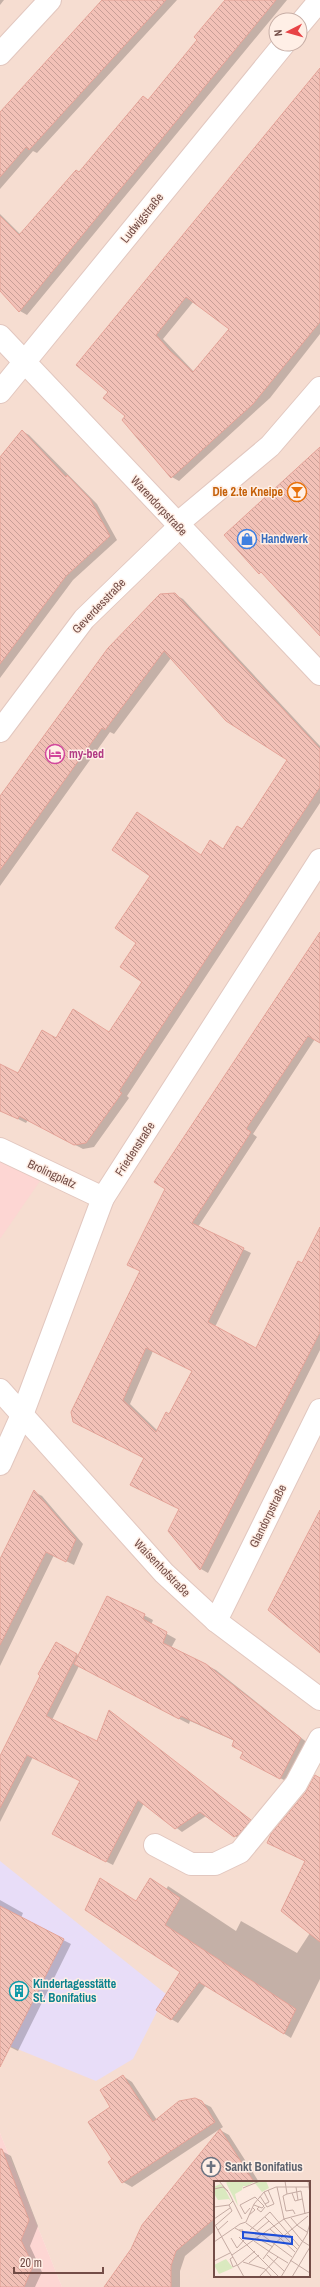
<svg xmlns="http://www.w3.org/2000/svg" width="320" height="2287" font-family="'Archivo Narrow',sans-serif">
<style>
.residential{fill:#f6ddd1;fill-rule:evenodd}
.commercial{fill:#fdd6d3}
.education{fill:#e8ddf8}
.shadow{fill:#0003;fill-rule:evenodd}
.building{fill:url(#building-back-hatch);stroke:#e4a398;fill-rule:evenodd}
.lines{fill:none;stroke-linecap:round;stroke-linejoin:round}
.minor-casing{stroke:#e2c7bf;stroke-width:24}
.minor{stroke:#fff;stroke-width:22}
.labels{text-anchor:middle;stroke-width:3;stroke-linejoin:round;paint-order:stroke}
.street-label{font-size:12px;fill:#734d47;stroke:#ffefe6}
.food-label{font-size:12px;font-weight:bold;fill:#c56008;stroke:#ffefe6;text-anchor:end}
.shop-label{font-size:12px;font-weight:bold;fill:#366cbe;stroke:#ffefe6;text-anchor:start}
.hotel-label{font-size:12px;font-weight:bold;fill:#b23c85;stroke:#ffefe6;text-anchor:start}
.culture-label{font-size:12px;font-weight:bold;fill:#0d838f;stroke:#ffefe6;text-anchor:start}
.worship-label{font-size:12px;font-weight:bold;fill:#5b616d;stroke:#ffefe6;text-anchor:start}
.inset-road{fill:none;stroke:#c5aba3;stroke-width:1}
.view{fill:#1d4ed8;fill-opacity:0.15;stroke:#1d4ed8;stroke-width:2}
.inset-edge{fill:none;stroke:#734d47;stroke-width:2}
</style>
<defs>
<pattern id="building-back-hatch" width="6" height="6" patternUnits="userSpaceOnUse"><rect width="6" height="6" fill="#f2c1b7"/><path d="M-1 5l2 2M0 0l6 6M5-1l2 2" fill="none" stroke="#c89f97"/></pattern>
</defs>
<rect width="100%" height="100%" fill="#fceae0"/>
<!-- residential -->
<path class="residential" d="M0,0h320v2287h-258l-62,-154zM276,20h24v24h-24zM215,2182h94v94h-94z"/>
<!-- commercial -->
<g class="commercial">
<polygon points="0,1161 40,1181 0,1239"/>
<polygon points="0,2133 62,2287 0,2287"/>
</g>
<!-- education -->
<polygon class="education" points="0,1861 166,1994 133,2059 96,2081 0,2042"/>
<!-- shadow -->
<g class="shadow">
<polygon points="0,0 4,0 0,5"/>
<polygon points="104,0 177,0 37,153 33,151 0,189 0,113"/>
<polygon points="227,0 287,0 27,315 20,311 0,290 0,214 20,234 148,100 199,40"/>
<path d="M320,70v264l-50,64 -91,83 -7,-4 -63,-85zM194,301l36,28 -36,43 -31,-33z"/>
<polygon points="22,431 29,435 97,504 117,540 73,580 0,678 0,458"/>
<polygon points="174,594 183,599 320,746 320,803 127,1096 129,1098 94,1147 83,1149 28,1120 26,1123 0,1110 0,1066 18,1075 110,1033 144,982 201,856 223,850 243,830 288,759 171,658 114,734 110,732 0,886 0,797"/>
<path d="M320,933v109l-5,-3 -62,95 4,3 -59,90 53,26 -36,74 42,22 63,-120v121l-112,223 -7,-4 -32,-38 11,-22 -35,-51 -64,-32zM153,1351l40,20 -24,44 -11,16 -28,-27z"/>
<polygon points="34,1492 42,1496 83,1544 74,1565 54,1555 0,1666 0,1562"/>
<polygon points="144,1615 153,1620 151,1625 176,1639 171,1648 216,1670 309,1744 290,1783 250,1763 235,1741 190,1721 189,1724 79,1666 52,1720 97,1743 109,1711 256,1824 241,1840 206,1816 182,1832 144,1803 113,1865 60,1838 81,1781 33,1757 0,1822 0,1758 56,1644 78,1655"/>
<polygon points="320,1779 320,1979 291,2038 206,1985 178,2023 171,2019 181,1971 137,1902 166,1890 168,1886 236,1931 241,1921 297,1953 310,1933 306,1862"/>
<polygon points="0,1900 23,1913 21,1918 71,1944 18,2051 0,2042"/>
<polygon points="123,2076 132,2082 157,2120 201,2102 211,2107 223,2127 132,2187 123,2182 114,2160 112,2108"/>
<polygon points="220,2130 229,2135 259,2182 215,2182 215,2231 185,2256 180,2271 180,2287 105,2287"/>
<polygon points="2,2151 11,2156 38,2226 30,2246 42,2272 35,2287 0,2287 0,2156"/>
</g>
<!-- building -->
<g class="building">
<polygon points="102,0 166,0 29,150 26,147 0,177 0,112"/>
<polygon points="225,0 276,0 19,312 0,291 0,216 19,235 76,170 79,172 143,96 148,100 197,40 194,37"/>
<path d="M320,68v254l-67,82 -82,74 -49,-58 3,-4 -22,-18 5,-6 -32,-27zM186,297l43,32 -36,43 -24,-22 -13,-15z"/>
<polygon points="22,430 66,477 67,475 90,499 110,536 66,576 0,664 0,457"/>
<polygon points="320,447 320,636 261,572 259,574 224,535"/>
<polygon points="175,593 320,749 320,787 119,1091 122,1093 86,1143 74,1145 19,1116 18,1119 0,1111 0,1064 18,1073 42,1030 56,1038 73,1009 109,1032 142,982 120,967 136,943 115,928 150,876 112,850 137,812 201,855 210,840 223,849 237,826 242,829 287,760 226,721 164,651 105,730 102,728 0,870 0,796 108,648 160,594"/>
<path d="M320,932v111l-12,-7 -62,93 5,3 -59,91 52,25 -36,74 48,26 42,-87 4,2 18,-36v105l-120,238 -32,-39 11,-22 -49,-24 14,-27 -71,-36 -2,-10 69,-141 -13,-6 38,-76 -11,-7zM146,1348l46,23 -23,43 -3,-2 -10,20 -33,-32z"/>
<polygon points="34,1490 76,1539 66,1562 46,1552 0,1645 0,1559"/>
<polygon points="320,1510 320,1653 268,1610"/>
<polygon points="107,1596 145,1614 143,1619 167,1632 163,1643 206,1664 301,1738 280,1779 240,1758 243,1752 232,1746 234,1740 181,1716 179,1719 74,1664"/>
<polygon points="56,1642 77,1654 46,1716 97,1741 109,1710 251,1820 239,1834 234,1837 200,1812 175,1829 138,1800 106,1862 52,1834 80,1781 27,1755 0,1808 0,1756 40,1676 38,1674"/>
<polygon points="315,1775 320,1778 320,1942 281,1911 305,1861 267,1843 271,1834 306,1792"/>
<polygon points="100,1878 136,1901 150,1878 180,1898 165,1925 296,2009 284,2034 199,1982 171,2020 156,2010 180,1972 85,1910"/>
<polygon points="0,1906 64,1939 0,2067"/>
<polygon points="123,2075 153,2122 179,2101 195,2098 202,2101 215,2122 122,2183 108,2162 112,2159 88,2122 110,2107 100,2090"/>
<polygon points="220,2129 254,2182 215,2182 215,2218 176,2251 171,2266 171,2287 104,2287 131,2249 142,2225"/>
<polygon points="0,2149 2,2149 29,2220 21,2240 33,2266 24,2287 0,2287"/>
</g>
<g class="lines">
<!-- minor casing -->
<g class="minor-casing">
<g id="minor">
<polyline points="300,24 320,0"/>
<polyline points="0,54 50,0"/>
<polyline points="0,336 320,674"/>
<polyline points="0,392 284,44"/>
<polyline points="177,524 270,446 320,388"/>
<polyline points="0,731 84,619 179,527"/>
<polyline points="0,1149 103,1198"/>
<polyline points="0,1390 164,1573 216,1621 320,1699"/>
<polyline points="0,1464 22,1415 103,1198 320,860"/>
<polyline points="216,1621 320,1410"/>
<polyline points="155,1845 191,1864 215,1864 240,1852 296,1784 320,1739"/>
</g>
</g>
<!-- minor -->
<use href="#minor" class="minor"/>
</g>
<!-- icons -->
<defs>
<g id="bar-ring" transform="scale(1)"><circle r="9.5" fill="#ffefe6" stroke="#e8710a" stroke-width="1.5"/><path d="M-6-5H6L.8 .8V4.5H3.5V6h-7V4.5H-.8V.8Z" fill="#e8710a"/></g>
<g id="shop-ring" transform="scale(1)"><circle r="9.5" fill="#ffefe6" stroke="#3f7fe0" stroke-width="1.5"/><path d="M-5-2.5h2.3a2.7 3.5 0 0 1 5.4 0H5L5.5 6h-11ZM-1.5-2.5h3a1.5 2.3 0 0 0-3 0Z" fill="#3f7fe0"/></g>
<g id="hotel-ring" transform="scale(1)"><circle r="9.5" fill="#ffefe6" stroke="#d1479c" stroke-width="1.5"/><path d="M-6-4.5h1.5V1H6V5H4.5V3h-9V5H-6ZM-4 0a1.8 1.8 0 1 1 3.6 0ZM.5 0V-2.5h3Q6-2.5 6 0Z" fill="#d1479c"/></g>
<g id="building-ring" transform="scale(1)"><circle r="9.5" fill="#ffefe6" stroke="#0f9aa8" stroke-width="1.5"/><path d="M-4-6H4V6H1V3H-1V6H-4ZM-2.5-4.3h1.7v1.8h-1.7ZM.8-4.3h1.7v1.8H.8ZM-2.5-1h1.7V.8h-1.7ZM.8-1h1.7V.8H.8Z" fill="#0f9aa8"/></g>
<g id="church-ring" transform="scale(1)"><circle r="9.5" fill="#ffefe6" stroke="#6b7280" stroke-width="1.5"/><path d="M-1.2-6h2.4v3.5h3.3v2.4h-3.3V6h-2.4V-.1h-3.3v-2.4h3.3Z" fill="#6b7280"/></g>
</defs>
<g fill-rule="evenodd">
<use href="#bar-ring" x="297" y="492"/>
<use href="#shop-ring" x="247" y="539"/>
<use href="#hotel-ring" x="55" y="754"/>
<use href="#building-ring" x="19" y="1991"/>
<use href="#church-ring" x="211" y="2167"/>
</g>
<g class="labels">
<!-- street labels -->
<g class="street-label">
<text transform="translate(142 218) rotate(-51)" y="4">Ludwigstraße</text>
<text transform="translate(159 506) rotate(47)" y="4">Warendorpstraße</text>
<text transform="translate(99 606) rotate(-46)" y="4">Geverdesstraße</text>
<text transform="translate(135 1149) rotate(-57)" y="4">Friedenstraße</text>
<text transform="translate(52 1174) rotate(25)" y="4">Brolingplatz</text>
<text transform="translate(268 1516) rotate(-64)" y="4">Glandorpstraße</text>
<text transform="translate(162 1568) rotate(46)" y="4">Waisenhofstraße</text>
</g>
<!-- food labels -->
<g class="food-label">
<text x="283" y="496">Die 2.te Kneipe</text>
</g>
<!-- shop labels -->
<g class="shop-label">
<text x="261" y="543">Handwerk</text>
</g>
<!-- hotel labels -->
<g class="hotel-label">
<text x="69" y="758">my-bed</text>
</g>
<!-- culture labels -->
<g class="culture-label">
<text x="33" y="1988">Kindertagesstätte<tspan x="33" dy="14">St. Bonifatius</tspan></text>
</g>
<!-- worship labels -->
<g class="worship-label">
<text x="225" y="2171">Sankt Bonifatius</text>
</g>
</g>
<!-- overview -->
<g transform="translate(214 2181)">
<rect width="96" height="96" fill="#fceae0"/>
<path d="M2,0l8,6 8,16 -3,-4 -11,1 -4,-6v-7l6,-3zM12,0h40l3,7 -7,4 -8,-10 -7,4h-12l-8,-2zM12,78l7,9 -14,6 -5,-9z" fill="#dae9bf"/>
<path d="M11,0l2,3 16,2 -1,4 -7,4 3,12z" fill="#dae9bf"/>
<path class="inset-road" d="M5,0l10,12 13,26M71,0l2,13 14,-3M94,0l2,13M63,6l7,32 18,22 8,5M82,6l2,13M29,7l17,-7M0,8l9,-2 5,4M87,10l4,23M50,11l5,10 -4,2M78,12l3,8 7,-2M73,13l-4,2 3,15 7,-1 2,4M46,15l7,11 7,-3 -6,-14M0,26l15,-2 4,-4M45,26l-2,2 4,3 4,-5M36,27l-5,6 -5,-9 15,-8 9,9 -2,2 -8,-3M35,34l6,-5 -3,-3M51,36l32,32M77,37l7,8 9,6M0,38l16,-11M0,42l30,54M32,42l46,34M2,44l16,-14 -3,-6M21,47l7,4 1,-2h-4M56,48l11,10M4,49l10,-9M36,49l20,-18 29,34M43,50l12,-10M25,56l40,40M17,57l6,10 7,-8M43,57l16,9M67,58l14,13M40,60l16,11M0,61l26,-18 6,-2 8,-18 10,-12 12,-5h34M56,71l18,11M18,74l52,-36 26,-7M53,74l17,16M19,76l-3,2 3,8 4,-2M49,78l12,-16 33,-27M76,79l20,13M0,80l16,-8M29,81l22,7 7,8M35,82l10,-8M24,84l17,-14M45,96l19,-20M67,96l26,-43 3,-11M78,96l18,-30"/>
<path class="view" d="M29,51l49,5v7l-49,-6z"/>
<rect width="96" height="96" class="inset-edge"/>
</g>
<!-- north arrow -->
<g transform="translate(288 32) rotate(264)"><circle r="19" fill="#ffefe6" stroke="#c7aea6"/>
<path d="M0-3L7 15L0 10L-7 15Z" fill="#e84346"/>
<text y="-6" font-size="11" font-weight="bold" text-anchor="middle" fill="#734d47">N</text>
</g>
<!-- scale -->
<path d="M14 2267v6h89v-6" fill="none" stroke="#734d47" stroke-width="2"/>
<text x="20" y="2267" font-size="12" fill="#734d47" stroke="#ffefe6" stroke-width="3" paint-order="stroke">20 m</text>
</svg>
